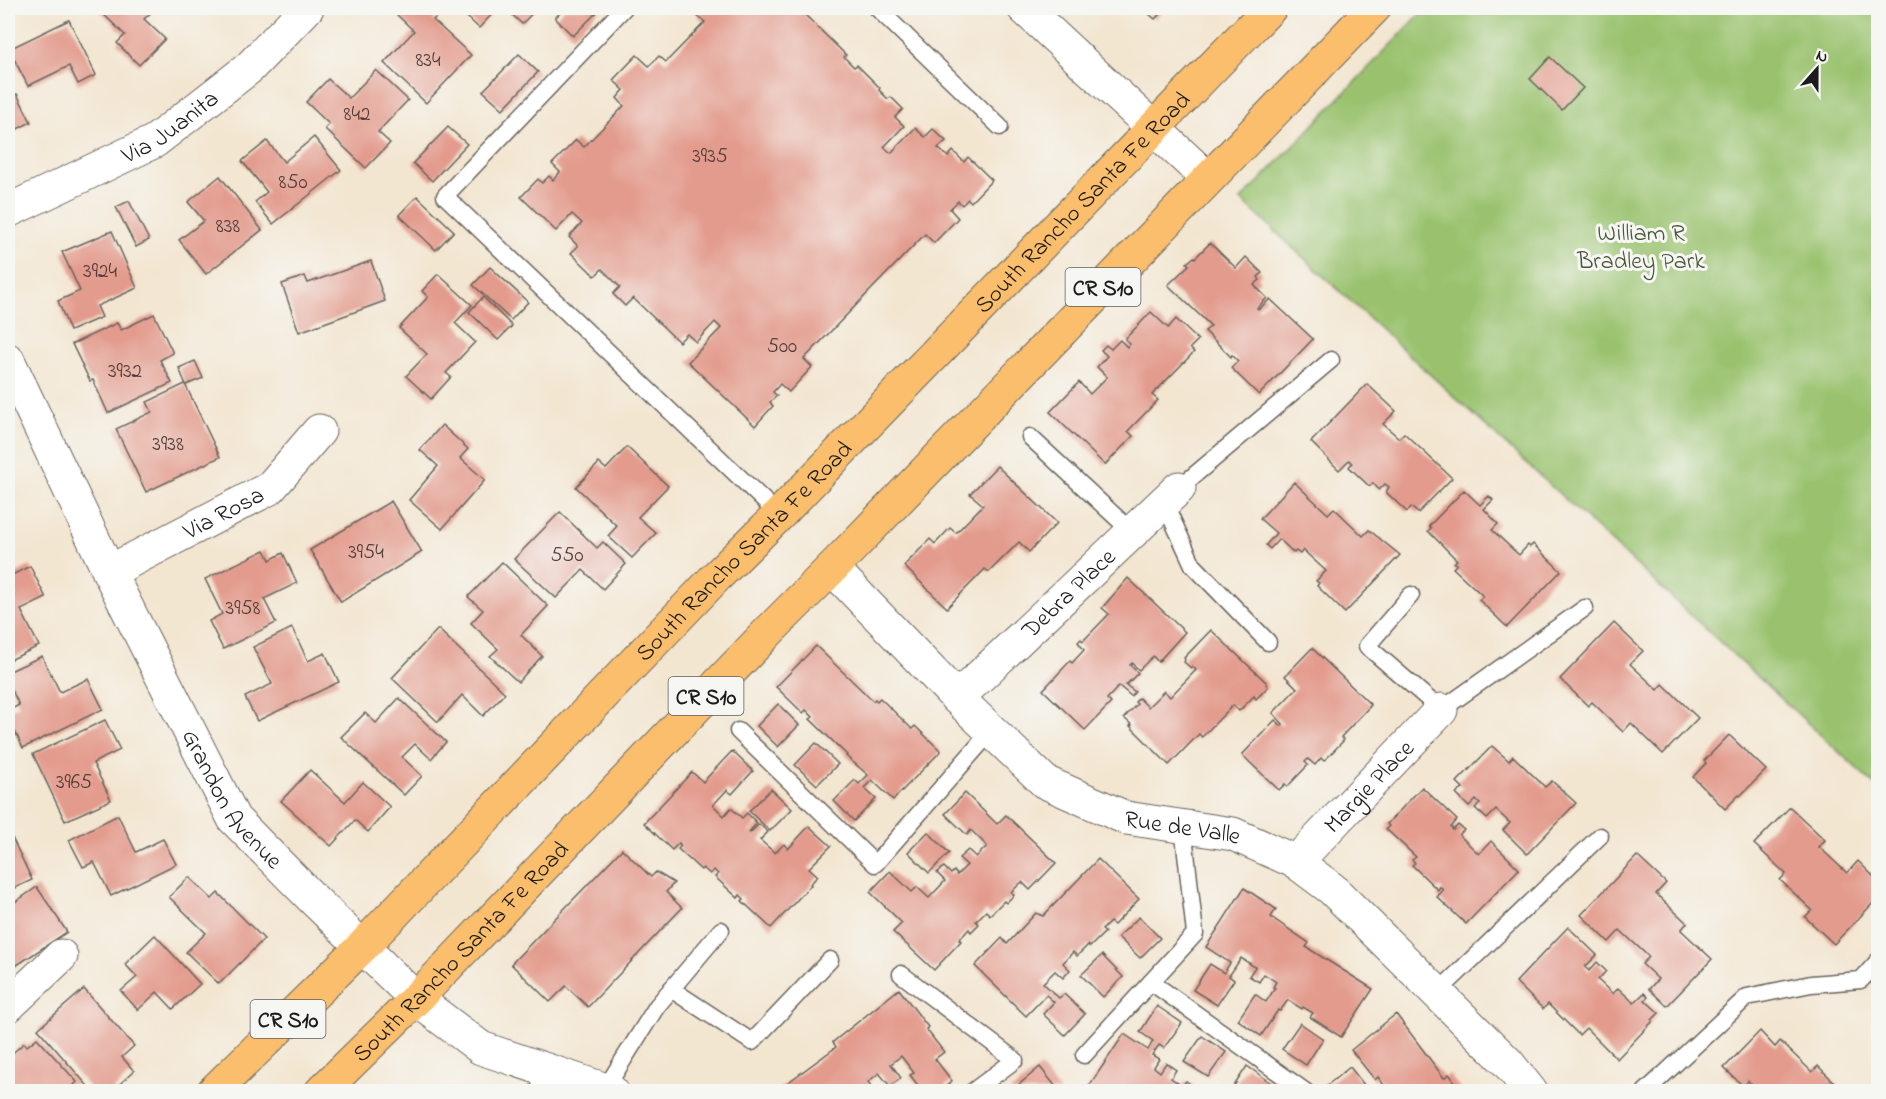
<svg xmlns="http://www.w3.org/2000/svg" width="1886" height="1099" font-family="'Indie Flower',sans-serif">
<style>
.green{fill:#9ac26e;stroke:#5b6f45;stroke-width:1.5}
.building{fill:#e39b8d}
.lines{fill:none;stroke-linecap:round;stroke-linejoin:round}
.lane-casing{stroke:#67635b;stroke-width:19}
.street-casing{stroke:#67635b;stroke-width:35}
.primary-casing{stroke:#67635b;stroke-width:35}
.lane{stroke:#fff;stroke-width:16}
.street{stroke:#fff;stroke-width:33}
.primary{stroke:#fabe6d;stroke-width:33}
.labels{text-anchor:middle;stroke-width:6;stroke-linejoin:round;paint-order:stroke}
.number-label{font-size:21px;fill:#4e3c38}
.shield{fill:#f6f6f2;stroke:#5d5d5c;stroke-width:1.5}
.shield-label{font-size:22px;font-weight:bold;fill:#1c1c1c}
.street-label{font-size:24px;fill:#1c1c1c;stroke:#f6f6f2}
.park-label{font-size:24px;fill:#485639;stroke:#f6f6f2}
</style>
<rect width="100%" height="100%" fill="#f6f6f2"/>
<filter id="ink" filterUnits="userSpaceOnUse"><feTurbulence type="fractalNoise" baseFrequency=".0167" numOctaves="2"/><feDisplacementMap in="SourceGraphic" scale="12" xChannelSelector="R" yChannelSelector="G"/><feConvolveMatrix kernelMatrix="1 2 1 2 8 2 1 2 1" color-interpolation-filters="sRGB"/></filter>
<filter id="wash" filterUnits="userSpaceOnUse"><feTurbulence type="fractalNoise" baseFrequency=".008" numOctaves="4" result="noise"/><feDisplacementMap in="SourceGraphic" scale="24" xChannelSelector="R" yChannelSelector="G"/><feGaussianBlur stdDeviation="1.35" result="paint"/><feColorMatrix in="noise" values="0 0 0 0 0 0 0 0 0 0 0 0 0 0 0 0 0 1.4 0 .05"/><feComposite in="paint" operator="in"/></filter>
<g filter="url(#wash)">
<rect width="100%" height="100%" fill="#f3e6d1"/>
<!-- green -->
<polygon class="green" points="1426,8 1878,8 1878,788 1241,200"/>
<g id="blocks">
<!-- building -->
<g class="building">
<polygon points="97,8 156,8 144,19 165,39 139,65 117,43 125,35"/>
<polygon points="400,8 435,8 440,13 433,20 471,55 426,103 384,63 414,31 395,13"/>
<polygon points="457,8 498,8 479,28"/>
<polygon points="505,8 537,8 522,24"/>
<polygon points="565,8 601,8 573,36 555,18"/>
<polygon points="705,8 773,8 778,12 782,8 792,8 799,14 801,11 846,55 844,57 854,67 857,65 880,88 879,90 888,99 891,97 903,109 895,117 904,126 884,147 891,153 915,128 925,137 933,129 946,141 938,148 948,157 953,151 964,162 968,157 992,180 971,202 968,199 962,205 958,201 950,209 958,218 934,243 925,234 804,359 812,367 789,392 780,384 773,392 777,396 770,402 773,406 755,426 688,362 721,328 715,322 696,342 687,334 679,342 633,298 625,306 613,294 620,287 602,269 595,276 571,253 578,246 569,237 582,223 572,214 556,231 521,197 538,179 542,183 549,176 553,180 560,172 552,164 576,140 584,147 624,106 617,98 624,90 613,80 637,55 649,66 659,56 666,62 705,22 697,16"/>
<polygon points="1142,8 1166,8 1155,19"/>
<polygon points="69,20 96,75 78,84 69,66 28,86 9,49"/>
<polygon points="519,54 538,72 503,109 483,91"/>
<polygon points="1550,57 1583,88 1562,110 1530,79"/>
<polygon points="376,70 408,100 378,132 390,143 366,168 325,129 329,124 306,102 328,79 349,98"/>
<polygon points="8,85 13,96 17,94 31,122 8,134"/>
<polygon points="448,127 467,144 432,181 413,163"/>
<polygon points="314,137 341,170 273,224 255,202 267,192 242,161 267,141 284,162"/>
<polygon points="220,176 262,230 206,274 179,240 204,221 188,202"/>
<polygon points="417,196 454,231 436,250 399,215"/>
<polygon points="129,201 149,240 136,247 116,207"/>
<polygon points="112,231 137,288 97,306 102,317 70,331 58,301 80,291 62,252"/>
<polygon points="1210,243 1236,268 1246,257 1262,273 1258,277 1260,280 1254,285 1267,298 1257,308 1259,309 1270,299 1313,339 1259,395 1231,368 1238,361 1232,355 1231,357 1205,331 1211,326 1168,285 1189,265 1187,263 1194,257 1195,258"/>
<polygon points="371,261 385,301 299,332 282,284 305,276 308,283"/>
<polygon points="490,267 528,302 511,320 473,285"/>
<polygon points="438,274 472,305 455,323 475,342 446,373 451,377 431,399 406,376 427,354 399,328 428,297 422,291"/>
<polygon points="483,297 512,326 498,340 469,312"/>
<polygon points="1151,312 1168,328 1176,319 1198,340 1190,348 1194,352 1152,395 1158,400 1128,431 1133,436 1105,465 1050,412 1079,382 1090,394 1107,377 1097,367 1107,356 1101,350 1106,345 1111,349 1120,340 1127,347 1130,344 1125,339"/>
<polygon points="154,314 173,353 160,360 172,383 108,413 93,380 90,381 72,344 117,323 121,330"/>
<polygon points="195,361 203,378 186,385 179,368"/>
<polygon points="185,384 220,457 146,492 116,429 152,412 147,402"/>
<polygon points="1367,384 1396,411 1383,424 1399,438 1404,433 1452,478 1418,513 1411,507 1407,512 1386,492 1389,487 1385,484 1379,490 1373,483 1369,486 1349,467 1352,463 1349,460 1339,470 1311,442"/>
<polygon points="442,425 468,449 460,458 485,480 442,529 409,500 438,466 420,450"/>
<polygon points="627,447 668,486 638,517 656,533 632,558 608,536 617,526 576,487 599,463 606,469"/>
<polygon points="997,466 1057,523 1029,552 1019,542 989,572 985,569 947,608 904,566 930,539 935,544 950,528 956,533 983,505 970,494"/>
<polygon points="1294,482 1328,514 1334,508 1363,536 1369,530 1400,555 1345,613 1317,586 1319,583 1316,581 1326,571 1303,550 1300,554 1296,551 1294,553 1279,539 1270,549 1266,545 1276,533 1260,519"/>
<polygon points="1464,490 1480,505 1489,496 1493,500 1484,509 1498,524 1492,530 1519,555 1528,545 1530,547 1533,544 1561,571 1507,627 1479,600 1483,596 1453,568 1457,564 1454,563 1457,560 1428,531 1431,528 1429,526"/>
<polygon points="391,501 422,552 341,602 310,550"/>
<polygon points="560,512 597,548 603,542 626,564 603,589 583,570 556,598 514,559"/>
<polygon points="265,550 270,560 283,553 297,583 264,599 276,623 223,649 209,621 222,614 205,579"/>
<polygon points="502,562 548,606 521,635 542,656 518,682 490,656 498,649 471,623 483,610 468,597"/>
<polygon points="30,566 46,598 21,610 39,646 8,661 8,577"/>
<polygon points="1128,578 1185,632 1158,662 1153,656 1139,670 1132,663 1130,665 1138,673 1126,685 1135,692 1131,696 1119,686 1107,699 1111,703 1085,730 1043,690 1070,661 1072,663 1084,650 1078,642 1081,639 1083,641 1109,614 1102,608"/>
<polygon points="1614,623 1643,651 1630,664 1658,690 1663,684 1698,718 1663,754 1631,723 1623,732 1592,702 1588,706 1560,679"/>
<polygon points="292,628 308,661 325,653 339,682 257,721 245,697 272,684 253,647"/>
<polygon points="438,629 505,693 483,716 462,695 438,722 392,678"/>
<polygon points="1211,630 1267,683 1266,684 1268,687 1256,699 1254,696 1239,711 1233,705 1202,737 1199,734 1169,765 1130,726 1132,725 1124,718 1137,704 1135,702 1139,698 1148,707 1164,691 1170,697 1196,670 1192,666 1191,668 1184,662 1185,660 1184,658"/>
<polygon points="816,646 873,701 875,699 877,701 880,698 912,729 915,726 941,751 893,800 872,780 864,788 876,799 854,821 834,801 855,780 859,784 868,775 846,756 847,755 810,719 813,717 806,710 803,713 776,687"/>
<polygon points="1312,648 1371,705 1341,737 1344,740 1324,761 1321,758 1315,765 1308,759 1305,762 1308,765 1287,787 1285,784 1279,790 1242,755 1275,720 1281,726 1283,724 1273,713 1297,688 1285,676"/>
<polygon points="42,656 60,692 88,679 103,709 23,748 8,717 8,711 19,705 8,682 8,672"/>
<polygon points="399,698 446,742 431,759 415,744 402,757 422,776 404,795 341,737 365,713 376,723"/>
<polygon points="778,704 799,725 778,747 757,726"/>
<polygon points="105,720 120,750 93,763 111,800 65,821 33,754"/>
<polygon points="1729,735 1766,770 1740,796 1739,795 1725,809 1693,777 1706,763 1704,761"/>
<polygon points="816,743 838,764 817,785 795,765"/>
<polygon points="1492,746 1509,761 1513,756 1545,787 1552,781 1576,803 1527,854 1503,830 1510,823 1496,810 1487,819 1475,808 1480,804 1476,800 1469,807 1456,794 1463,788 1457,782"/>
<polygon points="732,751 753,771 732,794 727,790 713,805 724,816 731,808 742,818 747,813 757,823 749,832 750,833 759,824 768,832 760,840 775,853 784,844 788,849 809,826 831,846 809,868 818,876 810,884 811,885 771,928 742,901 744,899 740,895 738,898 715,877 718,874 714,870 710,874 703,868 701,870 678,849 681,846 679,843 672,850 644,823 692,772 703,782"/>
<polygon points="310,770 345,802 363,782 390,807 368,832 355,820 331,846 281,801"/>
<polygon points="1422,787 1457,820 1451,827 1453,830 1458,825 1464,830 1459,835 1479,854 1491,841 1519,869 1466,924 1437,897 1443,890 1440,887 1438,890 1412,865 1415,863 1412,860 1416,857 1386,829 1389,826 1387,824"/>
<polygon points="771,789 792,809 770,831 749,811"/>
<polygon points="965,793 997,824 1006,815 1056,863 1030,890 1022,882 1011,892 1014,895 1006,903 1004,901 990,915 986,911 976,921 979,924 971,932 969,929 959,940 961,941 934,970 893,932 902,923 870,892 890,871 912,892 917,887 929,898 945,881 937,873 944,867 951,874 954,871 957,875 967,865 959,858 968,850 976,857 987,846 971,830 967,835 945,814"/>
<polygon points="1790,807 1825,840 1819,847 1847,873 1858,861 1878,881 1878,898 1834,944 1805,917 1812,910 1780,880 1786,874 1754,844"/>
<polygon points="118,815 136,852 163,839 176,864 111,896 94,862 83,867 69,840"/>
<polygon points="8,829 32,880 8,891"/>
<polygon points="928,832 949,853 929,873 908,852"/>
<polygon points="622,849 651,877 656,872 674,883 666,892 682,908 588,1007 566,986 550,1002 511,964"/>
<polygon points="1637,856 1666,883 1656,894 1687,923 1681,930 1712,959 1667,1006 1649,989 1658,979 1642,964 1649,957 1620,930 1609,942 1581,915"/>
<polygon points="1098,859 1139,899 1114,925 1110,922 1102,930 1105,932 1090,947 1088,945 1077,956 1073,952 1063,963 1070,970 1063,978 1055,971 1043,983 1059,998 1064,994 1085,1014 1065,1035 1043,1014 1054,1002 1046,995 1026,1016 975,966 1002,938 1007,944 1036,913 1043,916"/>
<polygon points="189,877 212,899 218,893 264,939 219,984 186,952 206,933 169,897"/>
<polygon points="37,887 67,932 8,971 8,907"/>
<polygon points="1244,888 1276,909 1271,917 1309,943 1306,947 1373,989 1341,1037 1310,1017 1313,1013 1303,1007 1302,1009 1288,1000 1280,1011 1278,1010 1261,1036 1238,1020 1255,994 1266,1002 1275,988 1273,987 1276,982 1264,974 1259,982 1249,976 1255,967 1241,958 1229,976 1234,980 1217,1005 1193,990 1210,964 1224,973 1230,963 1206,947"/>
<polygon points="1139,917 1160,938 1140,958 1118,937"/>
<polygon points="1568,927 1597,955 1585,967 1589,971 1597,962 1606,971 1598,980 1613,994 1618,988 1634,1003 1644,993 1648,997 1645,1000 1659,1013 1652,1020 1653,1021 1617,1059 1586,1028 1579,1035 1548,1004 1543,1009 1516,982"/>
<polygon points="155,935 200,984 173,1009 157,992 138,1010 121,991 137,977 125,964"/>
<polygon points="1102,955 1123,977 1103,997 1081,975"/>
<polygon points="84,989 134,1046 122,1057 134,1071 111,1092 93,1092 38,1029"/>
<polygon points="899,989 928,1027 926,1029 944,1052 935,1059 952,1081 939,1092 923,1092 910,1075 914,1073 901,1056 891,1064 901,1078 890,1086 879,1073 868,1082 872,1087 865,1092 775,1092 836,1047 833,1042"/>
<polygon points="1157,1006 1182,1023 1164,1048 1159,1045 1152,1055 1159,1059 1154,1067 1160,1072 1166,1063 1176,1070 1171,1078 1182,1086 1186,1081 1201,1092 1085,1092 1124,1034 1148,1050 1153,1041 1140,1032"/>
<polygon points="1396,1014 1444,1078 1449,1074 1463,1092 1389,1092 1378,1077 1375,1080 1351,1050"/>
<polygon points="1300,1023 1323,1039 1306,1065 1282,1049"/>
<polygon points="1760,1031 1775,1047 1780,1041 1812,1072 1818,1066 1842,1090 1841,1092 1759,1092 1748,1081 1743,1086 1724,1068"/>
<polygon points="1202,1036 1226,1052 1208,1077 1184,1062"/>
<polygon points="37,1038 77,1082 67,1092 8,1092 8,1057 24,1043 27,1046"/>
<polygon points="1247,1066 1270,1082 1264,1092 1230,1092"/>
<polygon points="1040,1067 1060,1092 1010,1092"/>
<polygon points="1350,1067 1368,1090 1366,1092 1331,1092 1326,1086"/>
</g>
</g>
</g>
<g filter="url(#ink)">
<use href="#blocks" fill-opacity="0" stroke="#67635b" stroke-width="1.5"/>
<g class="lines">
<!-- lane casing -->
<g class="lane-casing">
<g id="lane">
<polyline points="624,8 445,196 779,515"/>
<polyline points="877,8 1000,127"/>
<polyline points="1030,437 1132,532"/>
<polyline points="1179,488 1331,360"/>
<polyline points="1164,502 1193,565 1268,642"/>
<polyline points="1411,595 1367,646 1441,710 1585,608"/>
<polyline points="738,731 875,864 991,731"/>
<polyline points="901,974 1015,1060 972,1092"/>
<polyline points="1151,982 1306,1092"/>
<polyline points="671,989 752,1042 830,960"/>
<polyline points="1437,993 1600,836"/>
<polyline points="1084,1055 1195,934 1183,826"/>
<polyline points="605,1089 657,1006 721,930"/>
<polyline points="538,1092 546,1070"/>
<polyline points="1645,1092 1747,997 1811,984 1861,980 1878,961"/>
</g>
</g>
<!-- street casing -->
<g class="street-casing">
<g id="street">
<polyline points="1024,8 1207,178"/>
<path id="s1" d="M8,211l147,-70 94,-73 58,-60"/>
<path id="s2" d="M8,360l101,212 125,247 80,81 102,99 65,49 131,44"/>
<path id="s3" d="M832,568l125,130 88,84 81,36 107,16 63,28 36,27 176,174 23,29"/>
<path id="s4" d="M109,572l161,-84 49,-57"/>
<path id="s5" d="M957,698l222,-210"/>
<path id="s6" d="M1296,862l145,-152"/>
<polyline points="8,1006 61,956"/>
</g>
</g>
<!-- primary casing -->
<g class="primary-casing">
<g id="primary">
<path id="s7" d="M213,1092l149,-145 355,-371 62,-61 491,-507"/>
<path id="s8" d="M321,1092l95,-93 355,-370 61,-61 542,-560"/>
</g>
</g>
<!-- lane -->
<use href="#lane" class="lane"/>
<!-- street -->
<use href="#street" class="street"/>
<!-- primary -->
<use href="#primary" class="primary"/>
</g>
</g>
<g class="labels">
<!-- number labels -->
<g class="number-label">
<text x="428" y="66">834</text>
<text x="357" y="120">842</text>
<text x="710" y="162">3935</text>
<text x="293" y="188">850</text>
<text x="228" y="232">838</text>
<text x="100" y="277">3924</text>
<text x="782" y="352">500</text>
<text x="125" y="377">3932</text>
<text x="168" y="450">3938</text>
<text x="366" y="558">3954</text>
<text x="567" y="561">550</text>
<text x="243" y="614">3958</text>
<text x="74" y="788">3965</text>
</g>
<!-- shield labels -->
<g class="shield">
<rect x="1065.5" y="268" width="75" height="38" rx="4.5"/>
<rect x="668.5" y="677" width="75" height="38" rx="4.5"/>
<rect x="250.5" y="1000" width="75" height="38" rx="4.5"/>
</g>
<g class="shield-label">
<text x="1103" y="295">CR S10</text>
<text x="706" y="704">CR S10</text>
<text x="288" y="1027">CR S10</text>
</g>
<!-- street labels -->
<g class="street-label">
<text dy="8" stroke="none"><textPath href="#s1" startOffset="183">Via Juanita</textPath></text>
<text dy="8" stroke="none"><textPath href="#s7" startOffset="1244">South Rancho Santa Fe Road</textPath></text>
<text dy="8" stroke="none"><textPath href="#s4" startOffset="129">Via Rosa</textPath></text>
<text dy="8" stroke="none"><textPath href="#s7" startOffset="758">South Rancho Santa Fe Road</textPath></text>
<text dy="8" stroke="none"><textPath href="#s5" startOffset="153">Debra Place</textPath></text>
<text dy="8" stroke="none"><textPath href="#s6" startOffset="105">Margie Place</textPath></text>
<text dy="8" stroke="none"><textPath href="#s2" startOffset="494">Grandon Avenue</textPath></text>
<text dy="8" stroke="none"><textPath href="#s3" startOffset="448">Rue de Valle</textPath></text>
<text dy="8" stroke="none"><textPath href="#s8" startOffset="198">South Rancho Santa Fe Road</textPath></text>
</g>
<!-- park labels -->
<g class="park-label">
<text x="1641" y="240">William R<tspan x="1641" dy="28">Bradley Park</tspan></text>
</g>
</g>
<!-- margin -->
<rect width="1886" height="1099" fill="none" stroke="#f6f6f2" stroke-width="30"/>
<!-- north arrow -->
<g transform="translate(1817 69) rotate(21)" stroke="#f6f6f2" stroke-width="4.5" paint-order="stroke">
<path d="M0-4.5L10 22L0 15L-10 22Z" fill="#1c1c1c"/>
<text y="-9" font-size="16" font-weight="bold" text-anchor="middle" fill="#1c1c1c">N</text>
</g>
</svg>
